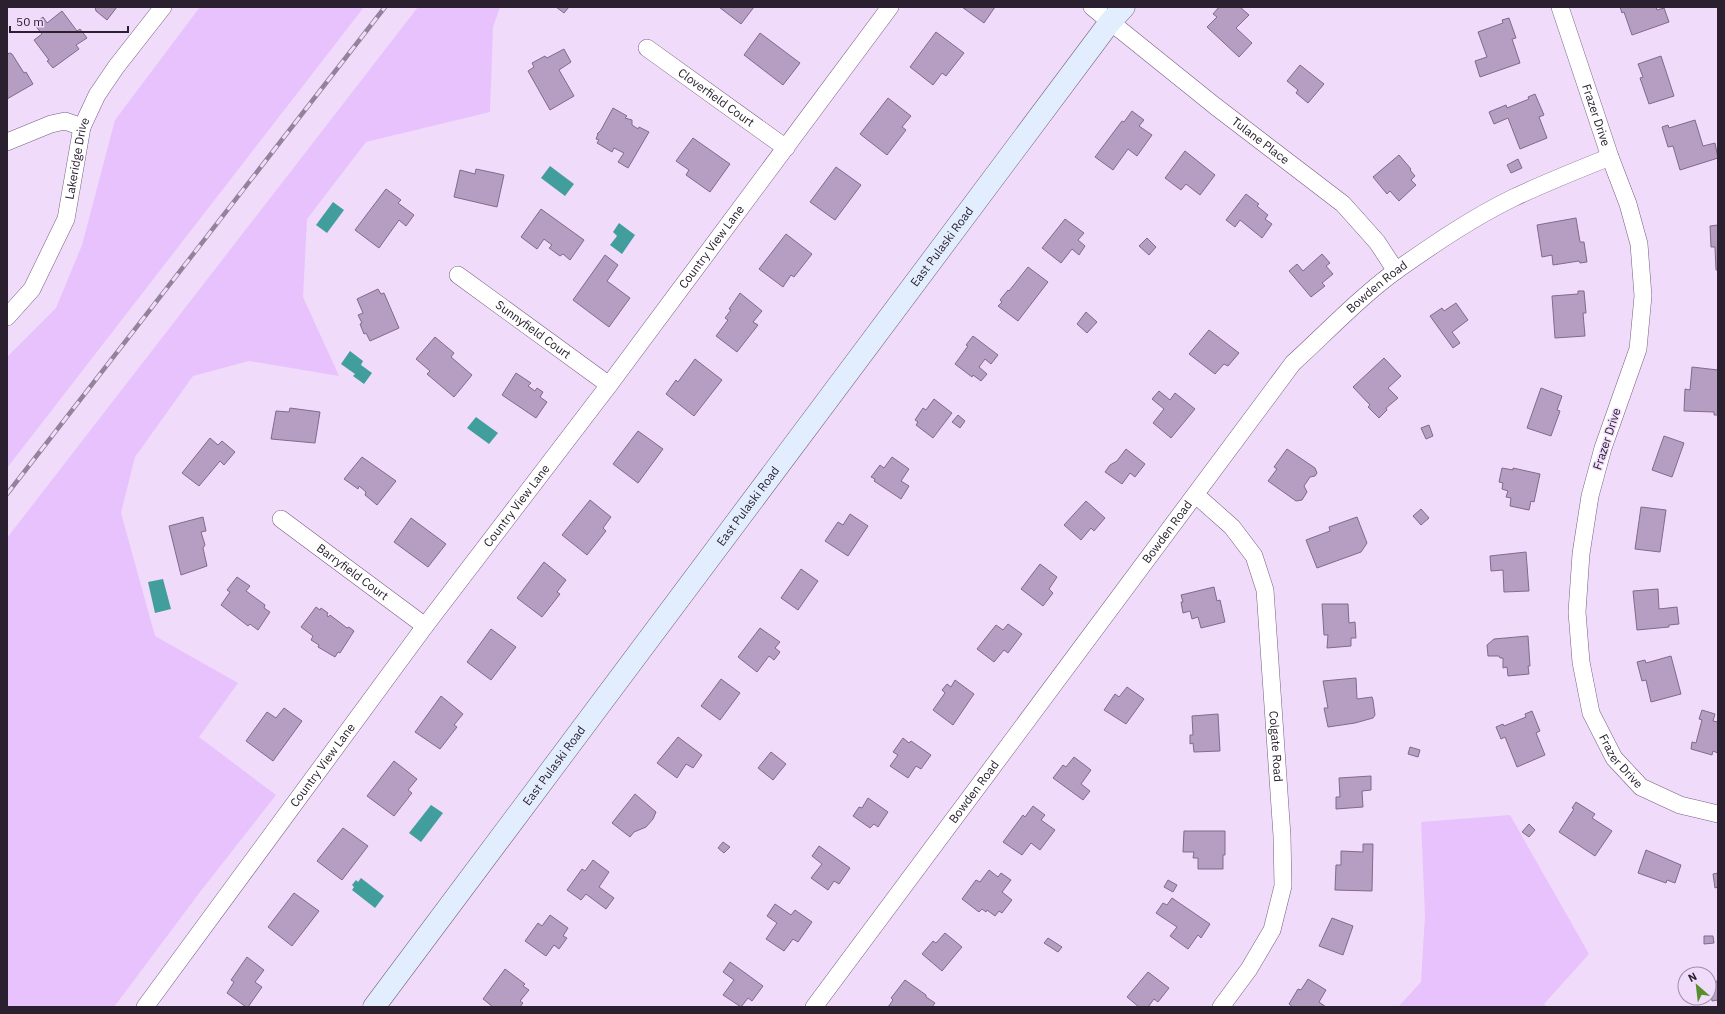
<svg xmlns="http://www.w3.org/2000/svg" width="1725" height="1014" font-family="'IBM Plex Sans',sans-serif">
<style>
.green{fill:#e8c2fc}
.water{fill:#419e9d}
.building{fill:#b69dc2;stroke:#816a8d}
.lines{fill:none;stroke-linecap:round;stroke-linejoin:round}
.street-casing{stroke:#765f82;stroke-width:18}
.secondary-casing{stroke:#765f82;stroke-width:23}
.street{stroke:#fff;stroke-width:17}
.secondary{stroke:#e2eefd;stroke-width:22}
.rail-casing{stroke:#92829a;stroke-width:4.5}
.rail{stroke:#f0dbfb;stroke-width:3;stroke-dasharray:9;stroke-linecap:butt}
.labels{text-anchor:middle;stroke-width:3;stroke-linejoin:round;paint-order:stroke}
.street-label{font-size:12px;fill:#2a202f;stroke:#f0dbfb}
</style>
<rect width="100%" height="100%" fill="#f0dbfb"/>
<!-- green -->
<g class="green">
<polygon points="200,7 364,7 7,468 7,357 56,308 82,245 115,120"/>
<polygon points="418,7 500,7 493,27 490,112 366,142 307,219 303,297 339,376 249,361 193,376 135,457 121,513 155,636 238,683 199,737 276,795 200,892 114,1007 7,1007 7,538"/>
<polygon points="1510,815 1589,954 1544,1004 1547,1007 1398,1007 1421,982 1425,915 1421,822"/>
</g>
<!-- water -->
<g class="water">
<polygon points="550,166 574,184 565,196 541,178"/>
<polygon points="333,202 344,210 327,233 316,225"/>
<polygon points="619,223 635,235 622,254 610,245 617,236 613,232"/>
<polygon points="350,351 363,361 361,365 372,373 364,384 353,376 355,374 341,364"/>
<polygon points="476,417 498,433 489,444 467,428"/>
<polygon points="163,579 171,609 155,613 148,582"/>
<polygon points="431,805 443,813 421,842 409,833"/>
<polygon points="361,878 384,896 375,908 352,890 354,887 352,885 356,880 358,882"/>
</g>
<!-- building -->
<g class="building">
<polygon points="95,7 117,7 107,20 96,11"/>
<polygon points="556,7 569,7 564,13"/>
<polygon points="719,7 754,7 741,24"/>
<polygon points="962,7 995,7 984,23"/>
<polygon points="1219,7 1240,7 1249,15 1236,28 1252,43 1239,57 1207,27 1217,17 1213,14"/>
<polygon points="1620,7 1656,7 1657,10 1664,8 1669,22 1632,35 1624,12 1622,13"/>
<polygon points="62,11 77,31 80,29 87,38 76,45 79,49 53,68 47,61 49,60 34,40 42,34 34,24 43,17 47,23"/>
<polygon points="1509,18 1516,38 1512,39 1520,63 1480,77 1475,61 1487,57 1478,32 1503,23 1502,20"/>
<polygon points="936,32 964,53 946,76 942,73 933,85 910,67"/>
<polygon points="760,33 800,63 783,85 744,55"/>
<polygon points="564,49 571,62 559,70 574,96 550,110 528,71 534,67 532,63 545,56 547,58"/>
<polygon points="10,53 12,54 24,73 26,72 33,84 7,99 7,54"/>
<polygon points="1661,56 1674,96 1649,104 1640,78 1643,77 1638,64"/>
<polygon points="1300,65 1324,84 1308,103 1296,93 1298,90 1287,81"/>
<polygon points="1535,94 1544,115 1539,117 1547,138 1520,149 1508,118 1494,124 1489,112 1506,105 1507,108 1529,99 1528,97"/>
<polygon points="888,98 911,116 902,127 906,130 887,155 860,134"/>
<polygon points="613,108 627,116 625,118 632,120 632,125 638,129 639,127 649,132 628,168 618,162 624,153 614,148 612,152 597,143 599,140 596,139 598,134 597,134 601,130"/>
<polygon points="1132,111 1144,120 1139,126 1152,135 1137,156 1128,149 1113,170 1095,157 1122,121 1124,122"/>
<polygon points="1695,120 1703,146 1715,143 1718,158 1680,170 1673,146 1668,147 1662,127 1668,125 1669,128"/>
<polygon points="693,138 730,164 710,192 686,175 689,170 676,161"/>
<polygon points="1185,151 1215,175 1200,195 1186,184 1181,190 1165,178"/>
<polygon points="1399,155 1411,169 1410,170 1415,176 1411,180 1416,185 1399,201 1390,191 1387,194 1373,177"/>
<polygon points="1518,159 1522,168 1511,173 1507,165"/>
<polygon points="836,167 861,185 835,220 810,202"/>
<polygon points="476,169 504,175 497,207 454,197 460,170 475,174"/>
<polygon points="386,189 401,200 398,203 414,215 406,226 399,220 379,248 355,230"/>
<polygon points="1246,194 1259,204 1257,206 1268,215 1265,219 1272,224 1262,238 1240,220 1235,227 1226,220"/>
<polygon points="541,209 584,240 570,260 563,254 560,256 549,248 552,245 544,239 537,249 521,237"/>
<polygon points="1576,218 1580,242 1584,242 1587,262 1580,263 1579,261 1553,265 1552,255 1542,257 1537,225"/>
<polygon points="1065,219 1084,233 1078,240 1085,246 1079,255 1072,249 1061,263 1042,248"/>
<polygon points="1718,225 1718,270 1716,270 1715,247 1711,247 1710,226"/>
<polygon points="786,234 812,254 794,277 791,275 783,287 759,269"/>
<polygon points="1147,238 1156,247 1149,255 1139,246"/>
<polygon points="1322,254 1330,263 1326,266 1333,274 1322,283 1325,286 1311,297 1289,271 1297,264 1303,271"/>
<polygon points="605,255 618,265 607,281 630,298 609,327 573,300"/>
<polygon points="1028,267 1048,282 1018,321 998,306 1002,302 1000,300 1008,290 1009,291"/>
<polygon points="378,289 381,294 384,293 399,328 370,341 366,333 364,334 360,324 362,323 358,315 363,313 357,299"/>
<polygon points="1578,291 1584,291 1586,313 1583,313 1585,336 1555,338 1552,296 1578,294"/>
<polygon points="740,293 762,311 753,322 758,325 737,352 716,336 728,320 725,318 731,310 729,309"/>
<polygon points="1456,303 1468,320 1452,332 1460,343 1453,348 1430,316 1442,308 1444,311"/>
<polygon points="1086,312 1097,322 1087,333 1077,324"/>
<polygon points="1209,330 1239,353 1228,366 1224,364 1215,374 1189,354"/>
<polygon points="973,336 998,355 991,364 985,359 979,367 987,374 981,381 973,375 972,377 955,364 968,346 966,345"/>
<polygon points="435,337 454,353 451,357 472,375 454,397 427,374 430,371 416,359"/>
<polygon points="1384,358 1401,376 1388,388 1398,398 1386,408 1387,410 1379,418 1368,407 1370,405 1353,387"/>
<polygon points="695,359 722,380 694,416 666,394 676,380 678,382"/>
<polygon points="1692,367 1718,370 1718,415 1714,415 1714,412 1684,411 1685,389 1690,390"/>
<polygon points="516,373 531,383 528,386 535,391 537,388 543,392 540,397 547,402 536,418 502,395"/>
<polygon points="1541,388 1562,396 1557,410 1560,411 1551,436 1527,428"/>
<polygon points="1159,391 1170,400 1175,393 1195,409 1171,438 1153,423 1164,409 1152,399"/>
<polygon points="934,399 952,413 933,438 916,425 918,422 915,420 923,408 926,410"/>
<polygon points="290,408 320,412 315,443 271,439 276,411 289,412"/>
<polygon points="958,415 965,421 960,428 952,422"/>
<polygon points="1429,425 1433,436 1426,439 1421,428"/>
<polygon points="638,431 663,449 638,483 613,464"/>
<polygon points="1664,436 1684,443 1672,477 1652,470"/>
<polygon points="210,438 218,445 222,441 235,452 224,465 220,461 199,486 182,473"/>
<polygon points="1126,449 1145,464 1135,477 1130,473 1122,484 1105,472 1110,465 1117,461"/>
<polygon points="1287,449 1315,468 1317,473 1315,476 1310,477 1304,486 1307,492 1302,500 1296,501 1268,481 1277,469 1274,467"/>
<polygon points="362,457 396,481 377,505 365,495 366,492 359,486 358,489 344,479"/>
<polygon points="892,457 909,469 901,481 909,486 901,499 874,481 875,479 871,477 880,465 884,468"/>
<polygon points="1502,468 1513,470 1513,468 1540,474 1534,502 1531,501 1529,510 1510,506 1511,498 1506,497 1508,491 1502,489 1503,483 1499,482"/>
<polygon points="590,500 611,517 603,528 606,531 587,555 562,535"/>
<polygon points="1086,501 1105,518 1094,531 1091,528 1081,540 1064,525"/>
<polygon points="1641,507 1666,510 1660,552 1635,549"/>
<polygon points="1421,509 1429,518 1421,525 1413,516"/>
<polygon points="850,514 868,526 848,556 825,541 838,522 843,525"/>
<polygon points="203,517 206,531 201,532 205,545 203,548 207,566 181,575 169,526"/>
<polygon points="1357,517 1367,543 1361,552 1317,568 1306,540 1330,531 1329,527"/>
<polygon points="411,518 446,544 428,567 394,542"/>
<polygon points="1526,552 1529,591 1504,592 1503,570 1491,571 1490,556"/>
<polygon points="544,562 566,580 557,592 560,594 542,617 517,598"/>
<polygon points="1040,564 1057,577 1049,589 1053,593 1043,606 1021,589"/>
<polygon points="801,569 818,581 798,610 781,598"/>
<polygon points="237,577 250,586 246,591 265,605 264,608 270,612 258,630 250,624 248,626 221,605 230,592 227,590"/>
<polygon points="1214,587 1217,601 1220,600 1225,622 1201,628 1198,617 1192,619 1190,611 1183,613 1181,602 1183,602 1181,595"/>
<polygon points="1658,589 1659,609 1677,607 1679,624 1669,625 1669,627 1637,630 1633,591"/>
<polygon points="1322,604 1348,604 1349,623 1355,622 1356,638 1351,638 1351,646 1327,648 1328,635 1324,635"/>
<polygon points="316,607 320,610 321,608 328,613 327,615 328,617 330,615 347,628 349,627 354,631 340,653 338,652 335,657 318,647 319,645 311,640 313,636 301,627"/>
<polygon points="1008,624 1022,634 1008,653 1004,650 994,662 977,649 996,625 1003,630"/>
<polygon points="760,628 780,642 775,648 780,652 774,660 769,656 757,672 738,657"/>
<polygon points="491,629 516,647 491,680 467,662"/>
<polygon points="1528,636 1530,666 1528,666 1529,674 1508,676 1507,667 1503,668 1503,658 1500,658 1499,656 1488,656 1487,645 1494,639"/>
<polygon points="1671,656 1681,694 1651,702 1646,680 1642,681 1637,662 1645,660 1646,663"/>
<polygon points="1356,678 1357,699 1372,697 1373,700 1375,715 1373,718 1355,723 1328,727 1324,708 1328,708 1323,681"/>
<polygon points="721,679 740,693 720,720 701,706"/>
<polygon points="955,680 974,694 953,725 933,710 945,693 942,690 947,684 951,687"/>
<polygon points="1127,687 1144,699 1126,724 1104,710 1115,694 1119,697"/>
<polygon points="441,696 463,714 454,725 457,727 440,749 415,732"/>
<polygon points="284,708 302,721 273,761 246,741 267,712 276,718"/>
<polygon points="1702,710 1715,714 1713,721 1718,722 1718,753 1713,751 1712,755 1691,749 1692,742 1696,743 1702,720 1699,719"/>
<polygon points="1532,711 1540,731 1536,733 1545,755 1517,767 1505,737 1501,739 1496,727 1503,724 1504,726 1526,717 1525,714"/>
<polygon points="1218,714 1220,751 1194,752 1193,743 1190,744 1190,735 1193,735 1192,716"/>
<polygon points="678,737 702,755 693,768 686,764 677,778 657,763"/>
<polygon points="903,738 909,743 911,741 931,755 921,769 916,766 908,778 890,766 898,755 893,752"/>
<polygon points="1410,747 1420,750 1418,757 1408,754"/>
<polygon points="771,752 786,764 773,780 758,768"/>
<polygon points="1074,757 1091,770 1081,784 1090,791 1083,800 1053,778 1063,765 1066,767"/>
<polygon points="394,761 417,779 408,790 412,793 394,816 367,796"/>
<polygon points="1371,776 1371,790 1362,791 1363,807 1336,809 1336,797 1340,797 1339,778"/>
<polygon points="635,794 656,812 653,819 646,827 634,832 630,837 612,823"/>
<polygon points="868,798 888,812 878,827 874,824 870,828 853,816 859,807 862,808"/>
<polygon points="1576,802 1595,814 1592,818 1612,831 1595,856 1559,832 1574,809 1572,808"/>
<polygon points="1033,806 1045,815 1041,820 1055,830 1040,850 1031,843 1022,855 1003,842 1023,815 1025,817"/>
<polygon points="1529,824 1535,830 1529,837 1522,832"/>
<polygon points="343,828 368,846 342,880 317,861"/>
<polygon points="1184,831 1225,831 1225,855 1223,855 1223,869 1198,869 1198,858 1193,858 1194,852 1183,852"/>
<polygon points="723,842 730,847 724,853 718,848"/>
<polygon points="1363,844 1373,844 1372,891 1335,890 1336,865 1341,865 1341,851 1363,852"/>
<polygon points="819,846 850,868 839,884 834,881 828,890 811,878 822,864 812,856"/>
<polygon points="1646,850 1681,865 1675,883 1667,880 1666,883 1638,873"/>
<polygon points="593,860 609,872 599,887 614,898 606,909 586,894 581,900 567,890 582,869 585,871"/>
<polygon points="989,870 998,877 1001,873 1011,880 1002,892 1012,900 1002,913 999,911 995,916 987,910 986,912 982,909 979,912 962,899 976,880 980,882"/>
<polygon points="1718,873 1718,887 1715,888 1713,874"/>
<polygon points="1168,880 1177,885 1173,892 1164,887"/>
<polygon points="294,893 319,911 292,946 268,927"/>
<polygon points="1172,898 1210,924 1201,938 1198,935 1188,949 1170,936 1177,927 1156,913 1163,903 1167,905"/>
<polygon points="775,904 791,915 795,910 812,922 798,942 793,939 784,951 766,939 777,923 767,916"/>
<polygon points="550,915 568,928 563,936 567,938 559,949 554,945 546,956 525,941 538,923 542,926"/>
<polygon points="1332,918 1353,926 1343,955 1319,946"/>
<polygon points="945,933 962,947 942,971 922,954 933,941 936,943"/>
<polygon points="1704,936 1713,936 1714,943 1704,944"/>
<polygon points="1048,938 1062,947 1058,952 1044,943"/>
<polygon points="247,957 264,970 255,982 262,987 248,1007 246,1007 227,993 234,982 231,980"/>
<polygon points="730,962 763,986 752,1001 748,998 741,1007 723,995 734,980 723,972"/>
<polygon points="505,969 525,984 523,986 529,990 520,1001 523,1003 520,1007 493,1007 483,999"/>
<polygon points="1148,972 1169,988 1158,1002 1154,999 1148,1007 1139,1007 1127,997"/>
<polygon points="1308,979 1326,990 1319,1002 1326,1007 1293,1007 1289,1004 1298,989 1301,990"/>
<polygon points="905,980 926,995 926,997 935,1003 932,1007 888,1007 893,1000 891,998"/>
<polygon points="1718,981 1718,1000 1712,1001 1709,982"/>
</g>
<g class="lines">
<!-- street casing -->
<g class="street-casing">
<g id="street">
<path id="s1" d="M1092,7l123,99 128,98 34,38 19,29"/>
<path id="s2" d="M1560,7l50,150 18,47 11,40 4,52 -5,53 -35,99 -13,48 -9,58 -4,58 4,50 10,51 23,45 27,29 39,18 38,9"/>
<path id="s3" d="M647,48l139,100"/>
<polyline points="7,142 51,124 65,121 82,127"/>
<path id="s4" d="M458,275l151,110"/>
<path id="s5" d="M7,317l25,-28 34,-70 16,-92 15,-32 19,-28 47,-60"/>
<path id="s6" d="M1196,495l36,32 22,29 11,34 17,246 1,50 -11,44 -23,39 -28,38"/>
<path id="s7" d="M281,519l144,107"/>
<path id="s8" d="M145,1007l280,-381 184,-241 281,-378"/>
<path id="s9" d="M814,1007l479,-644c34,-31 67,-66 104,-93 37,-26 75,-52 116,-72 32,-15 64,-28 97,-41"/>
</g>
</g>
<!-- secondary casing -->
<g class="secondary-casing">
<g id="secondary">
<path id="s10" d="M374,1007l736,-985 14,-15"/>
</g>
</g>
<!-- street -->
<use href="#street" class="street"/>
<!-- secondary -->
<use href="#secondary" class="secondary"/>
<!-- rail casing -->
<g class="rail-casing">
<polyline id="rail" points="7,494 385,7"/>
</g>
<!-- rail -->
<use href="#rail" class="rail"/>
</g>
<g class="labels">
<!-- street labels -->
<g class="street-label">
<text dy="4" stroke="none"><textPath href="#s3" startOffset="85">Cloverfield Court</textPath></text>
<text dy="4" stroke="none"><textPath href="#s2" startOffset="114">Frazer Drive</textPath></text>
<text dy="4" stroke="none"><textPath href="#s1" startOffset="215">Tulane Place</textPath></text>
<text dy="4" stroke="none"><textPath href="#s5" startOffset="177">Lakeridge Drive</textPath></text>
<text dy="4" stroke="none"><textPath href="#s8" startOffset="948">Country View Lane</textPath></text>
<text dy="4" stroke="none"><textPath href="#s10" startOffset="949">East Pulaski Road</textPath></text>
<text dy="4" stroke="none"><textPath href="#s9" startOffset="916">Bowden Road</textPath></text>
<text dy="4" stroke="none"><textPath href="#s4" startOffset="93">Sunnyfield Court</textPath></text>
<text transform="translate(1607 439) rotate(-72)" y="4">Frazer Drive</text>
<text dy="4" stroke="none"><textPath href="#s8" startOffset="624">Country View Lane</textPath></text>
<text dy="4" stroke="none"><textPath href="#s10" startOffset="625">East Pulaski Road</textPath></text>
<text dy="4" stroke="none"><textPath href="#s9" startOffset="592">Bowden Road</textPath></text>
<text dy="4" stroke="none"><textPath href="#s7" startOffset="89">Barryfield Court</textPath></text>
<text dy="4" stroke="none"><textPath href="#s6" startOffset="277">Colgate Road</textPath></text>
<text dy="4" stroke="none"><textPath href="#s2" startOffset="786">Frazer Drive</textPath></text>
<text dy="4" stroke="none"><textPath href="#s8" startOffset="300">Country View Lane</textPath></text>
<text dy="4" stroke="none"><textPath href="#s10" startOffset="301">East Pulaski Road</textPath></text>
<text dy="4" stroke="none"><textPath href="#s9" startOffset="268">Bowden Road</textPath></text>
</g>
</g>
<!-- border -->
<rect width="1725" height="1014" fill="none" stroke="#2a202f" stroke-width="16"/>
<!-- north arrow -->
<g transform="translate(1697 986) rotate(332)"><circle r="19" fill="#f0dbfb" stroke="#a190a9"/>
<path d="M0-3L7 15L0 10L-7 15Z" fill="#578f2c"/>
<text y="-6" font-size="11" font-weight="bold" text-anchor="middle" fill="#2a202f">N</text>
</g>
<!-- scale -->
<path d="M10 26v6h118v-6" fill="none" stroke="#2a202f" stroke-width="2"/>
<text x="16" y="26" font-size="12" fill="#2a202f" stroke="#f0dbfb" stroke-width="3" paint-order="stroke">50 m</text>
</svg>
